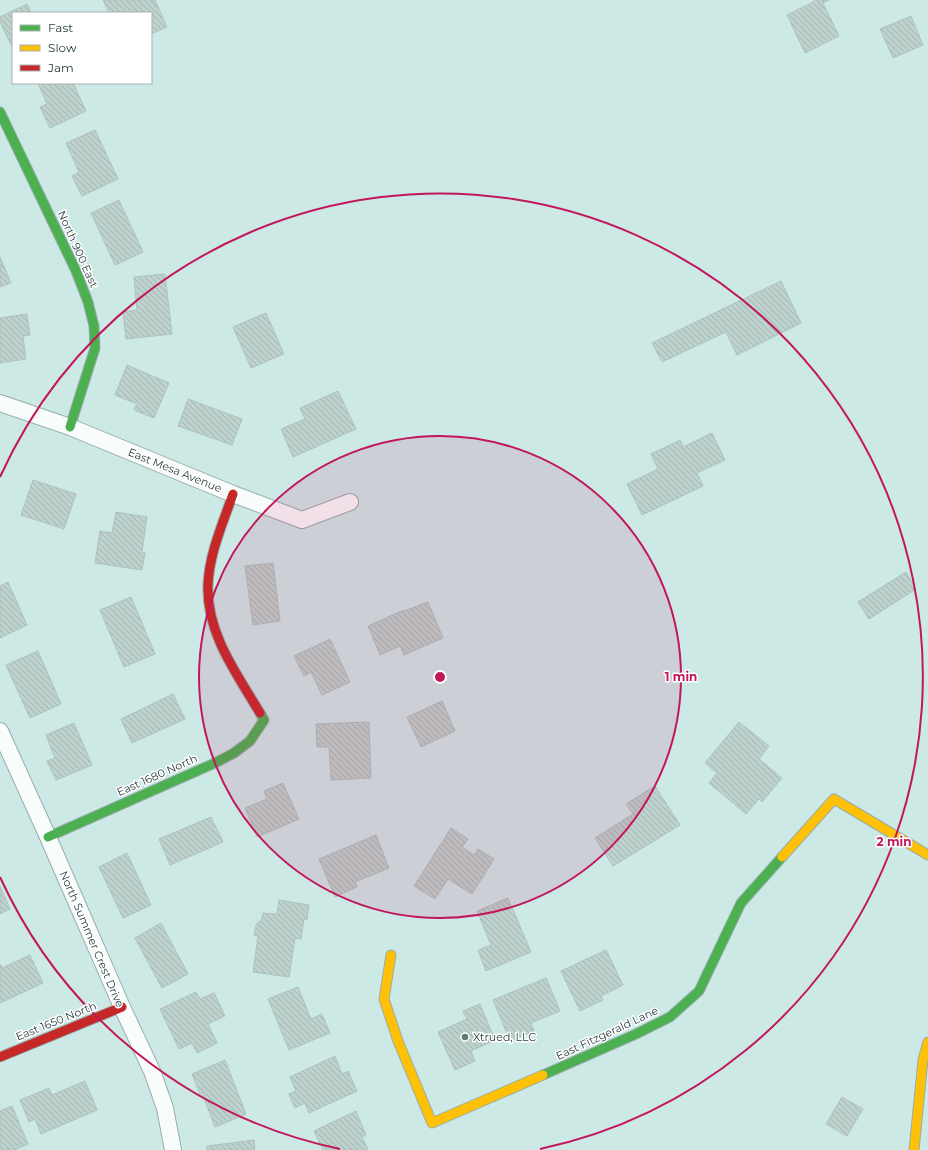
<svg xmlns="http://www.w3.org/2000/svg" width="928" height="1150" font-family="Montserrat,sans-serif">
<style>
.building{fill:url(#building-back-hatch);stroke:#adc2bd}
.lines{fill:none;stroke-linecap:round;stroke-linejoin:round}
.street-casing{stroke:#97adab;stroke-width:18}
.fast-casing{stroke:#97adab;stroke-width:11}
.slow-casing{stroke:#97adab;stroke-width:11}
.jam-casing{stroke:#97adab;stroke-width:11}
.street{stroke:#f8fcfb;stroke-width:16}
.fast{stroke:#4caf50;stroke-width:9}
.slow{stroke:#ffc107;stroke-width:9}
.jam{stroke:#c62828;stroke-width:9}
.ring{fill:none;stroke:#c2185b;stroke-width:2}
.poi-dot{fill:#627a77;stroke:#fff;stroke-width:1.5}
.labels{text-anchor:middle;stroke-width:3;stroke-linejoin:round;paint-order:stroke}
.street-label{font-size:11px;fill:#283e3b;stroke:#fff}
.poi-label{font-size:11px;fill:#283e3b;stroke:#fff;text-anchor:start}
.centre{fill:#c2185b;stroke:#fff;stroke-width:2}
.ring-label{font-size:12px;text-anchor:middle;font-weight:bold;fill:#c2185b;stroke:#fff;stroke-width:3;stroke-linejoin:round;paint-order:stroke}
</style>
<defs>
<pattern id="building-back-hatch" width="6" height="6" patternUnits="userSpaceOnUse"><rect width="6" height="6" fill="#bdd2cd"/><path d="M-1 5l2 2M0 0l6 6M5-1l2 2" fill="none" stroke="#a2b5b1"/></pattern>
</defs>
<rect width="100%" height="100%" fill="#cde9e6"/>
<!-- building -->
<g class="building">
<polygon points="103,0 155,0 167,27 151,34 151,13 109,13"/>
<polygon points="817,0 829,0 823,3 839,36 805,53 787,15"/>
<polygon points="27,4 31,13 13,13 13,49 0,22 0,17"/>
<polygon points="911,16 923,45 893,58 880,29"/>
<polygon points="38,83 73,83 86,111 50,128 40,107 47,104"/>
<polygon points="95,130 118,179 82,196 72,176 79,172 66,143"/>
<polygon points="119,200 143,252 115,265 91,213"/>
<polygon points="0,257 11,283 0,287"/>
<polygon points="165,274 172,334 126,339 123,312 137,310 134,277"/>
<polygon points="781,281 801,323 737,355 726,332 662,362 652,343"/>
<polygon points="266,313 284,354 251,368 233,327"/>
<polygon points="27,314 30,335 23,336 26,359 0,363 0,318"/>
<polygon points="127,365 169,383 154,418 134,410 137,404 115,395"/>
<polygon points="338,391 356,429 293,457 281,429 305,419 300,408"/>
<polygon points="188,399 242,419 232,445 178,426"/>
<polygon points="712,433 725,460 697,473 703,486 642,515 627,484 658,469 651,454 680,440 683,447"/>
<polygon points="33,480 76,494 64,529 21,515"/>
<polygon points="116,512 147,517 142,552 145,553 142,570 95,563 100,531 112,533"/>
<polygon points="273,563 280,621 253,625 245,566"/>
<polygon points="906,572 916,589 869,619 858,602"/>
<polygon points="8,582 27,625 0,638 0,586"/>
<polygon points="131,597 155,654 124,667 100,610"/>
<polygon points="428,602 443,638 404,655 400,646 380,655 368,626 404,610 404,611"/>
<polygon points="330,639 350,682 322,695 311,672 304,676 294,656"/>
<polygon points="38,651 61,704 30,718 6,665"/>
<polygon points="173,694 185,719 132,743 121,719"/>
<polygon points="442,701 455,731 421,747 407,717"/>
<polygon points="369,722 371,778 331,780 329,747 317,747 316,724"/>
<polygon points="739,722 769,746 759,759 782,778 762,802 759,799 746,814 709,783 717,773 705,763"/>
<polygon points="74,723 92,765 56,780 47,761 55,758 46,735"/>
<polygon points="283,783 299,819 257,837 245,808 267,799 264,791"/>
<polygon points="655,786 680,825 613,866 595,838 633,814 626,804"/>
<polygon points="211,817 223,842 170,865 159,839"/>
<polygon points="451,828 468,839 462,847 474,855 478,849 494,859 472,894 448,879 435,899 414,886"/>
<polygon points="376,835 389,868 355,882 357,887 335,897 319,859"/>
<polygon points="127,853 151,905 123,918 99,867"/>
<polygon points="0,886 10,909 0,914"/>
<polygon points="508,898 531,952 486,971 478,950 491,945 477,911"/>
<polygon points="279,900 309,905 307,920 304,919 301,939 295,938 289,977 253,972 258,936 254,935 256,925 259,921 261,922 263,913 277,914"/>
<polygon points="161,923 188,974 162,988 135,938"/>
<polygon points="606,950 623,985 601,996 603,1000 580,1011 561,971"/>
<polygon points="30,955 43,983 0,1003 0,964 2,968"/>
<polygon points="546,978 560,1011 531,1023 534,1031 510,1041 493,1000"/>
<polygon points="298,987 311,1019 322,1014 330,1033 289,1050 268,999"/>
<polygon points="196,992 200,999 214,993 225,1016 208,1024 217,1043 197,1053 192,1043 179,1049 160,1009"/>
<polygon points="480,1004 495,1040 471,1051 475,1061 455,1070 438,1032 467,1019 463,1011"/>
<polygon points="335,1056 342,1074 348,1071 357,1091 309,1113 305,1103 295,1108 289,1094 296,1091 290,1077"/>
<polygon points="225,1060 246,1114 215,1127 202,1093 200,1094 192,1074"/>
<polygon points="85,1081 97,1110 41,1134 35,1119 29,1122 20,1100 49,1088 52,1095"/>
<polygon points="842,1097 863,1109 847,1136 826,1124"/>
<polygon points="12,1106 28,1144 15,1150 0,1150 0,1111"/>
<polygon points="356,1111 366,1135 362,1137 368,1150 323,1150 314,1131"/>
<polygon points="254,1140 255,1150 207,1150 207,1146"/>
</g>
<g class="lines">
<!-- street casing -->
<g class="street-casing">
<g id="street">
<polyline points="0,403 70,427 233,494 302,520 350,502"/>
<polyline points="0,731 48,837 122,1007 152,1071 165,1108 173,1150"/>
</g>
</g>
<!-- fast casing -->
<g class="fast-casing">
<g id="fast">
<polyline points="0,112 76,271 88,302 94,326 95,348 70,427"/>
<polyline points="48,837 215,763 234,753 250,741 264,720 260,713"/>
<polyline points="543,1075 636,1034 670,1017 699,991 741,903 782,857"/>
</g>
</g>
<!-- slow casing -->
<g class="slow-casing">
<g id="slow">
<polyline points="782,857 834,799 928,855"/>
<polyline points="391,955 384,999 398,1041 432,1123 543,1075"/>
<polyline points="914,1150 923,1060 928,1042"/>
</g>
</g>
<!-- jam casing -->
<g class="jam-casing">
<g id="jam">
<path d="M233,494c-10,29 -24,60 -25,91 -2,48 29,89 52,128"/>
<polyline points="0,1057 122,1007"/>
</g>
</g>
<!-- street -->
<use href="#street" class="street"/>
<!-- fast -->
<use href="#fast" class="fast"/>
<!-- slow -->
<use href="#slow" class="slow"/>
<!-- jam -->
<use href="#jam" class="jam"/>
</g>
<!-- distance rings -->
<circle cx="440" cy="677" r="241" fill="#c2185b" fill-opacity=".12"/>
<g class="ring">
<circle cx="440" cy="677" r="241"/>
<path d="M340 1149A483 483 0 0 1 0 877M0 477A483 483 0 1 1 540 1149"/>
</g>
<!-- markers -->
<circle class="poi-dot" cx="465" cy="1037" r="4"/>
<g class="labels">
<!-- street labels -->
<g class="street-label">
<text transform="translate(78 249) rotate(66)" y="4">North 900 East</text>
<text transform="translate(175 470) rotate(22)" y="4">East Mesa Avenue</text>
<text transform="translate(157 775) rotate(-24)" y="4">East 1680 North</text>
<text transform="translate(92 939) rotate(67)" y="4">North Summer Crest Drive</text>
<text transform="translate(56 1021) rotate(-22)" y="4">East 1650 North</text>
<text transform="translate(607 1033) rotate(-25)" y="4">East Fitzgerald Lane</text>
</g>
<!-- poi labels -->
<g class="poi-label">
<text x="473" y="1041">Xtrued, LLC</text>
</g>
</g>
<circle cx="440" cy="677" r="6" class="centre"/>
<g class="ring-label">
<text x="681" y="681">1 min</text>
<text x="894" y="846">2 min</text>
</g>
<!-- legend -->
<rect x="12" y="12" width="140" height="72" fill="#ffffff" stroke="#a9b2b1"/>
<rect x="20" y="25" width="20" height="6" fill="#4caf50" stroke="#a9b2b1"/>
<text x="48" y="32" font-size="12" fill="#283e3b">Fast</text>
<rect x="20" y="45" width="20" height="6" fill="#ffc107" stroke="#a9b2b1"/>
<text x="48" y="52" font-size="12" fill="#283e3b">Slow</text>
<rect x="20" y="65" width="20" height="6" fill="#c62828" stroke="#a9b2b1"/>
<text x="48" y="72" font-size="12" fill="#283e3b">Jam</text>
</svg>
